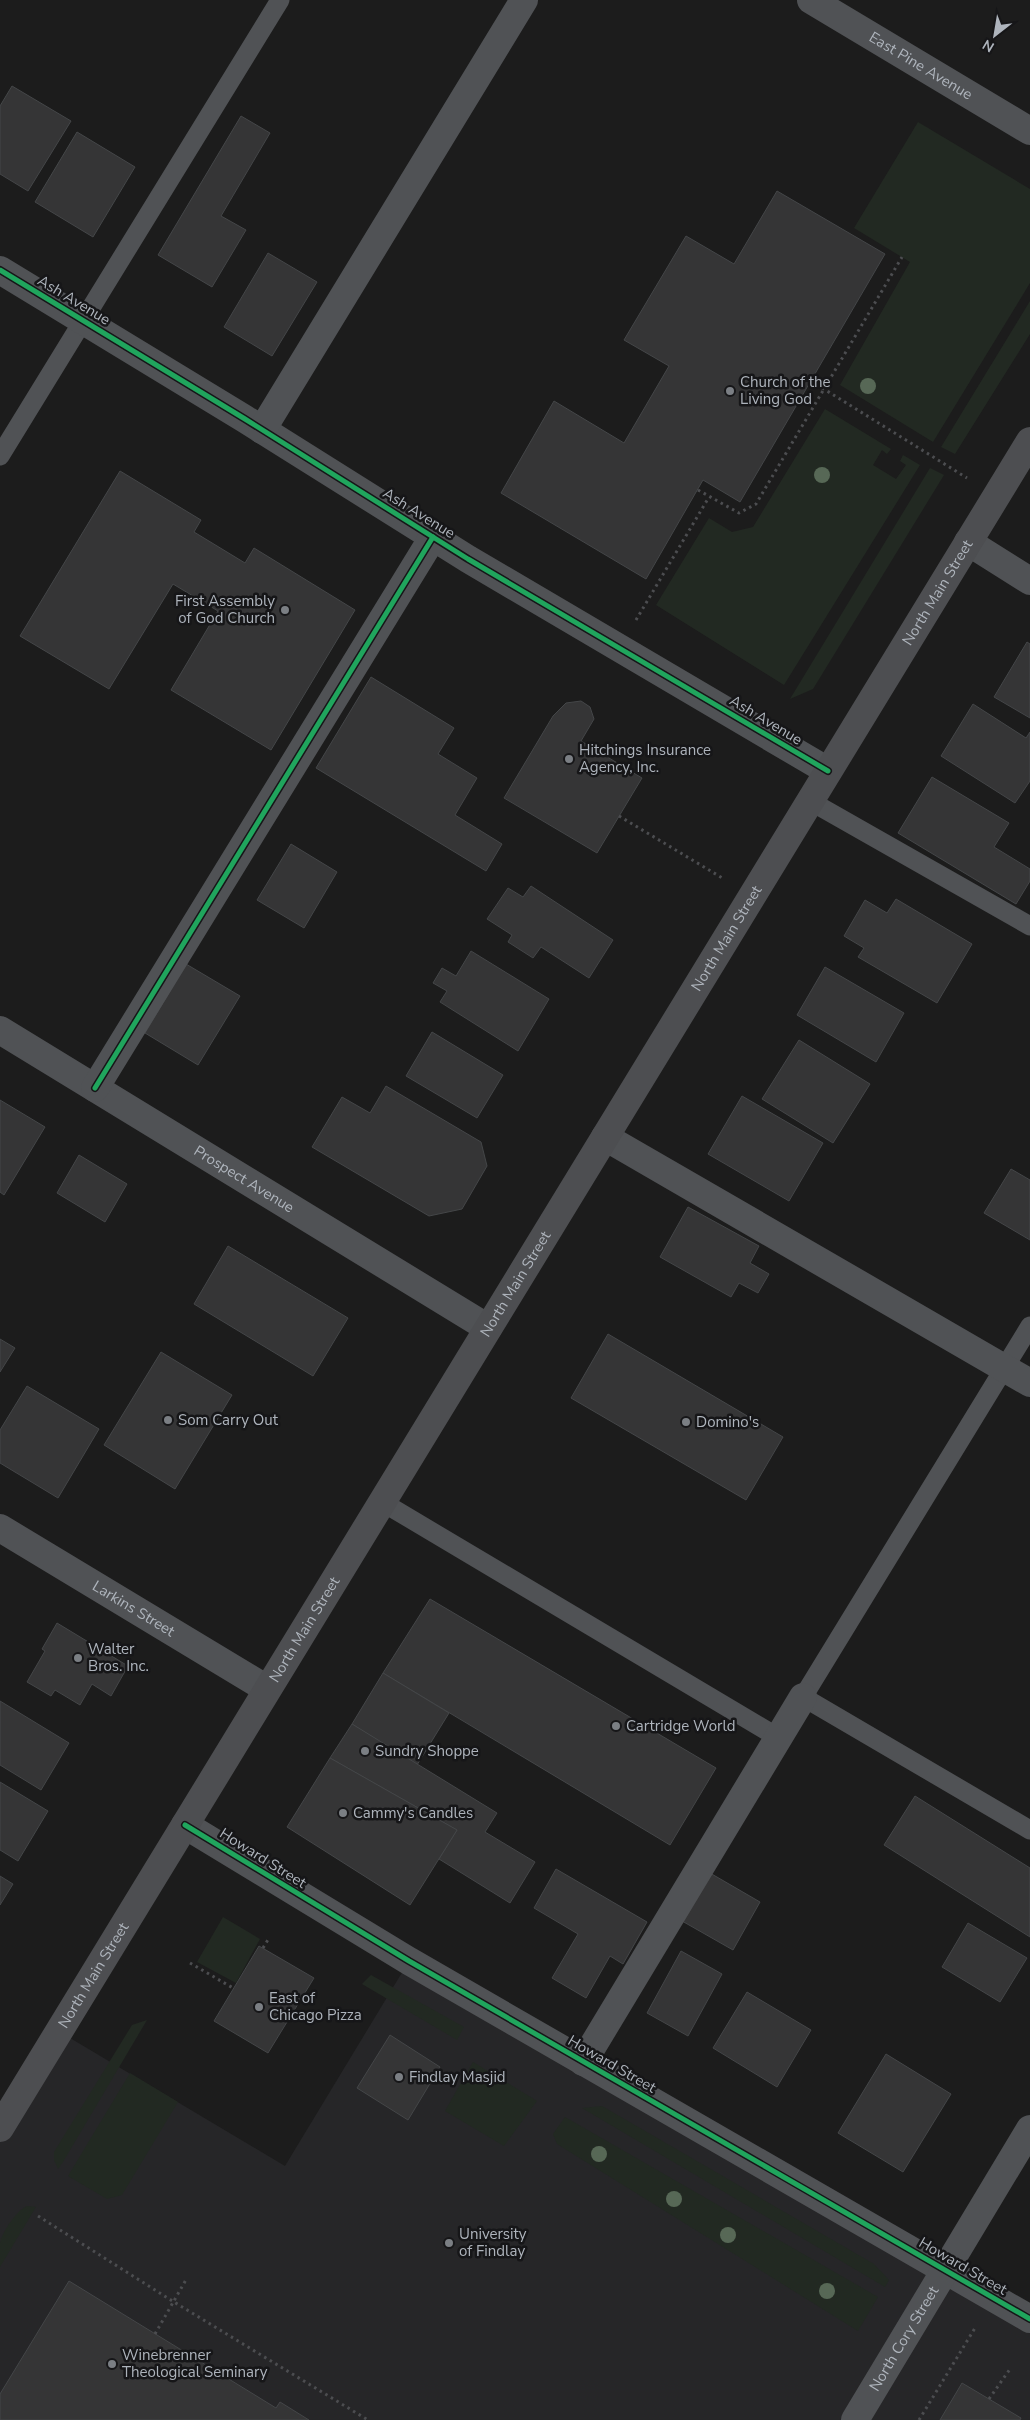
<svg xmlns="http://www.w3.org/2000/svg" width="1030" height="2420" font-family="'Nunito Sans',sans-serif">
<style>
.built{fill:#262628}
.green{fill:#222922}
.building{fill:#353536;stroke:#444648}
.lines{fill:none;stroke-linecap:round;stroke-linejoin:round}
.path{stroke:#4c4d50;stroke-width:3;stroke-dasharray:2.5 4;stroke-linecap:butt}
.service{stroke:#505255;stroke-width:19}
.minor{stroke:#505255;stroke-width:28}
.tertiary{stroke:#505255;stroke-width:28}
.primary{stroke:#4d4e51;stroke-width:28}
.cycleway-casing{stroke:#161618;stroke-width:8}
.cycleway{stroke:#20a55d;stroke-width:5}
.tree{fill:#576856}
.poi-dot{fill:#7b7f84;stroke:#161618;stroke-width:2}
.labels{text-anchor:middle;stroke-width:5;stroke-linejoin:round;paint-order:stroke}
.street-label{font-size:15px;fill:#aeb4bc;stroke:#161618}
.poi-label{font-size:15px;fill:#aeb4bc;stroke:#161618;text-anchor:start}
</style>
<rect width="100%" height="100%" fill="#1c1c1c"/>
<!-- built -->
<polygon class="built" points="409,1961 1030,2320 1030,2420 0,2420 0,2130 60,2032 285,2166"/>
<!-- green -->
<g class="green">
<polygon points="918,122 1030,189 1030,283 933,442 840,385 910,262 854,228"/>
<polygon points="1030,301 1030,334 955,454 941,447"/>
<polygon points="825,409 891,449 887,454 882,450 873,465 896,479 906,465 900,461 903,455 920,465 784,685 656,605 709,518 732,532 753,527"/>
<polygon points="930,468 944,475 813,689 790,699"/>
<polygon points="223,1917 260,1939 236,1983 197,1962"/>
<polygon points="371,1975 464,2027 457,2040 362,1984"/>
<polygon points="147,2020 63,2162 58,2169 54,2160 54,2152 132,2025"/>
<polygon points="473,2062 537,2101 504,2146 445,2111"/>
<polygon points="130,2073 178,2102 122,2195 107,2199 68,2176"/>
<polygon points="602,2106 874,2264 889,2280 885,2287 582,2108"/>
<polygon points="565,2117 878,2297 858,2331 557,2144 553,2134"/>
<path d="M28,2206l8,1 -36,60c0,-8 0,-17 0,-24 1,-10 19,-36 28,-37z"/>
</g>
<!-- building -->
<g class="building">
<polygon points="12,86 71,121 28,191 0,174 0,106"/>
<polygon points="241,116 270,133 221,216 246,230 212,287 158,255"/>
<polygon points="77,132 135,167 93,237 35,202"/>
<polygon points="777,191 885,254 740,502 703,480 646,579 501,493 554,401 624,443 669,366 624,340 686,236 734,264"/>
<polygon points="268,253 317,282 272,356 224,327"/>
<polygon points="120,471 201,520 194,532 245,563 254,548 355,610 271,750 171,690 218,611 173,584 109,689 20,636"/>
<polygon points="1027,642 1030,644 1030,718 994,697"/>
<polygon points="371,677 454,728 438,754 477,778 455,815 502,844 486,871 316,768"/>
<polygon points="581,701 590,707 594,719 581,741 642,778 597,853 504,798 553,716 566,703"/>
<polygon points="973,704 1026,738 1030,732 1030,781 1015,803 941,756"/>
<polygon points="932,777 1009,823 994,847 1030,869 1030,881 1016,904 898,833"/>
<polygon points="291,844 337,872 304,928 257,900"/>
<polygon points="531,886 613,940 589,978 541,947 533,958 508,942 512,935 487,919 508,888 523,897"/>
<polygon points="896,899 972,944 937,1003 858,957 864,948 844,936 865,900 887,913"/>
<polygon points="471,951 549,999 518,1051 440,1002 447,991 433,983 442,968 456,976"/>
<polygon points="186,964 240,996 198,1065 145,1033"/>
<polygon points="825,967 904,1013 876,1062 797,1015"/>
<polygon points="432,1032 503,1075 477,1118 406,1076"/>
<polygon points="799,1040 870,1084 833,1143 762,1099"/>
<polygon points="386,1086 481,1142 487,1166 462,1209 429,1216 312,1147 342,1097 370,1113"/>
<polygon points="742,1096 823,1143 789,1201 708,1154"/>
<polygon points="0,1100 45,1127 4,1195 0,1192"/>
<polygon points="79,1155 127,1184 105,1222 57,1193"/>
<polygon points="1011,1169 1030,1180 1030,1240 984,1213"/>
<polygon points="688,1207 759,1246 750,1263 769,1274 758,1293 739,1283 731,1297 660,1257"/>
<polygon points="228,1246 348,1318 313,1376 194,1304"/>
<polygon points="608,1334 783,1437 746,1500 571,1398"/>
<polygon points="0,1339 15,1348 0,1372"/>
<polygon points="161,1352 232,1395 175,1489 104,1445"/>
<polygon points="27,1386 99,1429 58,1498 0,1463 0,1430"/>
<polygon points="430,1599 716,1768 670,1845 383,1673"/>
<polygon points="57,1623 128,1666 111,1696 92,1684 80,1705 55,1690 51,1696 27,1682 45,1651 42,1649"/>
<polygon points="383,1673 449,1713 417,1765 352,1724"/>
<polygon points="0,1701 69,1743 41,1790 0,1765"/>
<polygon points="352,1724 497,1813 485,1832 535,1862 510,1903 439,1859 457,1830 330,1758"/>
<polygon points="330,1758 457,1830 410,1905 287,1827"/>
<polygon points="0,1782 48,1811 18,1861 0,1850"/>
<polygon points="915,1796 1030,1868 1030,1937 884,1845"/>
<polygon points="556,1869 647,1922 623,1964 610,1956 586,1998 552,1978 578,1934 534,1908"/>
<polygon points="710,1873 760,1902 733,1950 682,1921"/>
<polygon points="0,1876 13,1884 0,1905"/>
<polygon points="968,1923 1027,1958 1000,2002 942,1967"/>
<polygon points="259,1946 314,1978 268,2053 214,2021"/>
<polygon points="681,1951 722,1974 688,2036 647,2013"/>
<polygon points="747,1992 811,2030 777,2087 713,2048"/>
<polygon points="390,2035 440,2067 408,2120 357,2088"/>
<polygon points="886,2054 951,2094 903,2172 838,2133"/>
<polygon points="69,2281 276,2408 280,2402 309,2420 0,2420 0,2394"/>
<polygon points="962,2383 1021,2418 1020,2420 940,2420"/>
</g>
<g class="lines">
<!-- path -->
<g class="path">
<polyline points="811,381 967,478"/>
<polyline points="698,490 739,513 756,504 902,257"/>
<polyline points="636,620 709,497"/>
<polyline points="619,816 724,879"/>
<polyline points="263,1948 269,1938"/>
<polyline points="190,1963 233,1988"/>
<polyline points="38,2216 174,2302 368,2420"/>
<polyline points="155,2334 187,2278"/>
<polyline points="989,2399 1010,2369"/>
<polyline points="919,2420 975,2328"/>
</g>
<!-- service -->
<g class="service">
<polyline points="0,456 280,0"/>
<polyline points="810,801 1030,926"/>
<polyline points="1030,1326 803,1697 1030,1830"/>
<polyline points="382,1502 779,1738"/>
</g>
<!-- minor -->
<g class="minor">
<path id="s1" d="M811,0l219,131"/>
<polyline points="0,270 245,419 468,559 828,771"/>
<polyline points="262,430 524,0"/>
<polyline points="968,542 1030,581"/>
<path id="s2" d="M0,1030l488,298"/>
<polyline points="95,1088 433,537"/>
<polyline points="605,1137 1030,1383"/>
<path id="s3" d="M0,1528l267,161"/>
<polyline points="583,2062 803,1697"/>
</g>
<!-- tertiary -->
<g class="tertiary">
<polyline points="185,1825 409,1961 1030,2319"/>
<path id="s4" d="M855,2420l175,-291"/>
</g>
<!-- primary -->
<path class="primary" id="s5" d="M0,2128l1030,-1687"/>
<!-- cycleway casing -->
<g class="cycleway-casing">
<g id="cycleway">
<polyline points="0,270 245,419 468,559 828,771"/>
<polyline points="95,1088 433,537"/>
<polyline points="185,1825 409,1961 1030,2319"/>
</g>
</g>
<!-- cycleway -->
<use href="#cycleway" class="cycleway"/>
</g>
<!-- trees -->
<g class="tree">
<circle cx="868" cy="386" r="8"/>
<circle cx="822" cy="475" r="8"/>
<circle cx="599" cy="2154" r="8"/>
<circle cx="674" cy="2199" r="8"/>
<circle cx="728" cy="2235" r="8"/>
<circle cx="827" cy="2291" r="8"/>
</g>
<!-- markers -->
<g class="poi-dot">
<circle cx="730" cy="391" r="5"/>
<circle cx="285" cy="610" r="5"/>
<circle cx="569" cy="759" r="5"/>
<circle cx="168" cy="1420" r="5"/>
<circle cx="686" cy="1422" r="5"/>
<circle cx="78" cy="1658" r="5"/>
<circle cx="616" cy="1726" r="5"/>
<circle cx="365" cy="1751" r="5"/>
<circle cx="343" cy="1813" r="5"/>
<circle cx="259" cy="2007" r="5"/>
<circle cx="399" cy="2077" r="5"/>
<circle cx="449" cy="2243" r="5"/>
<circle cx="112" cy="2364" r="5"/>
</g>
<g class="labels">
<!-- street labels -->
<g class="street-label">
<text dy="5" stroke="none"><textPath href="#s1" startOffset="128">East Pine Avenue</textPath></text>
<text transform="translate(74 300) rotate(31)" y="5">Ash Avenue</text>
<text transform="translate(419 513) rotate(32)" y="5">Ash Avenue</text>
<text dy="5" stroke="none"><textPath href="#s5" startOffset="1799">North Main Street</textPath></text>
<text transform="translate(766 720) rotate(31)" y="5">Ash Avenue</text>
<text dy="5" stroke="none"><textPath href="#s5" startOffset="1394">North Main Street</textPath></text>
<text dy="5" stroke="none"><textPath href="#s2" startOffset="286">Prospect Avenue</textPath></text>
<text dy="5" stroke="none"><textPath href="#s5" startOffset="989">North Main Street</textPath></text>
<text dy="5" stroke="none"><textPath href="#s3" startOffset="156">Larkins Street</textPath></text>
<text dy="5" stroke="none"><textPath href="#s5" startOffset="584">North Main Street</textPath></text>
<text transform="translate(263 1858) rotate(32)" y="5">Howard Street</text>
<text dy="5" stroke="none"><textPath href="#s5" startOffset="179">North Main Street</textPath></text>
<text transform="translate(612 2064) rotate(30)" y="5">Howard Street</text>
<text transform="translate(963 2266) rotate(30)" y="5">Howard Street</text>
<text dy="5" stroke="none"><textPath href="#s4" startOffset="95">North Cory Street</textPath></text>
</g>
<!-- poi labels -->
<g class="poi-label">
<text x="740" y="387">Church of the<tspan x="740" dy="17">Living God</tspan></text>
<text x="275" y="606" text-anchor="end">First Assembly<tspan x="275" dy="17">of God Church</tspan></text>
<text x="579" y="755">Hitchings Insurance<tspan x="579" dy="17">Agency, Inc.</tspan></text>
<text x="178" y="1425">Som Carry Out</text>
<text x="696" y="1427">Domino's</text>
<text x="88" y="1654">Walter<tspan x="88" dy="17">Bros. Inc.</tspan></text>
<text x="626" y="1731">Cartridge World</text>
<text x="375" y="1756">Sundry Shoppe</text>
<text x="353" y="1818">Cammy's Candles</text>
<text x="269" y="2003">East of<tspan x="269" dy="17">Chicago Pizza</tspan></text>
<text x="409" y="2082">Findlay Masjid</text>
<text x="459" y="2239">University<tspan x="459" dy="17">of Findlay</tspan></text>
<text x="122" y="2360">Winebrenner<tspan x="122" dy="17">Theological Seminary</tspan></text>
</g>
</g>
<!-- north arrow -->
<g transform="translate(995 35) rotate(211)" stroke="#161618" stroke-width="4" paint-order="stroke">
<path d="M0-4L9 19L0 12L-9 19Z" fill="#aeb4bc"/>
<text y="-8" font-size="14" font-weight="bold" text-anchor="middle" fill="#aeb4bc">N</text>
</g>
</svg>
